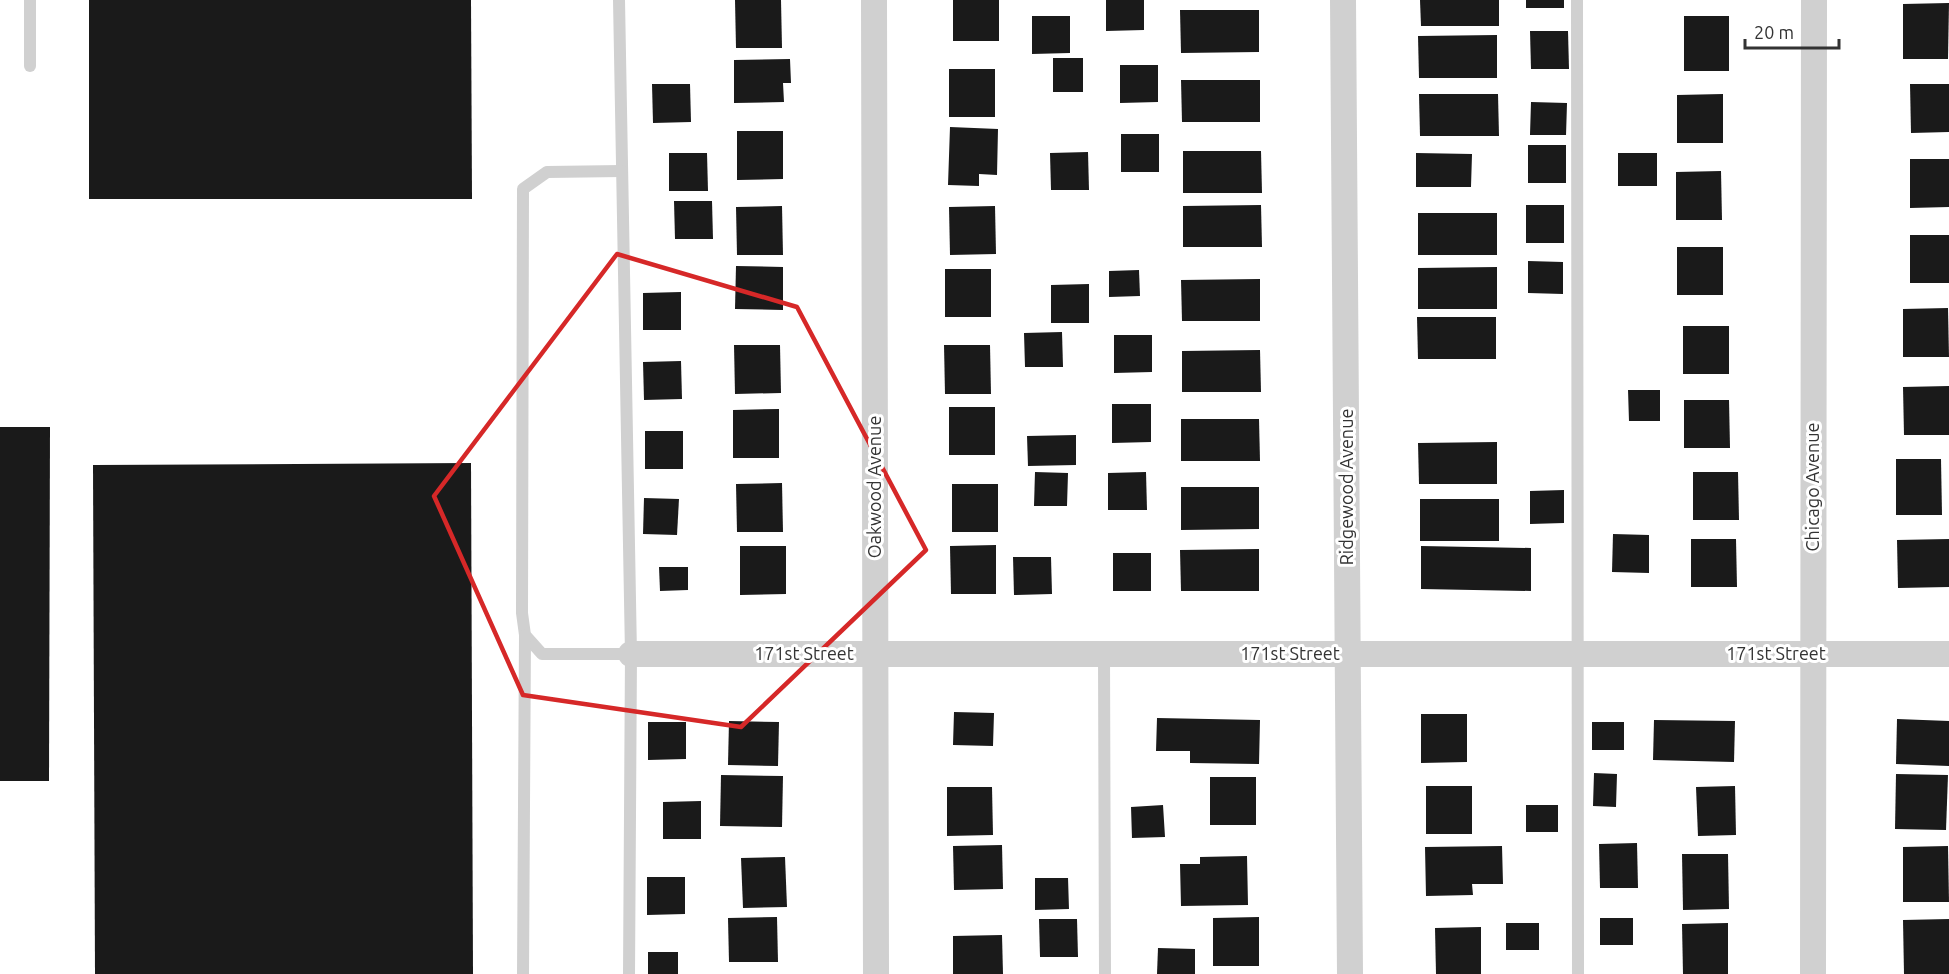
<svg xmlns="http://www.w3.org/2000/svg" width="1949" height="974" font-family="Ubuntu,sans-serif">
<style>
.building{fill:#1a1a1a}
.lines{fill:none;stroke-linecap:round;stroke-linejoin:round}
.lane{stroke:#d0d0d0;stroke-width:12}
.street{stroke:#d0d0d0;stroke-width:26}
.marked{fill:none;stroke:#d62828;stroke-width:4.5;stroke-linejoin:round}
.labels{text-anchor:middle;stroke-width:6;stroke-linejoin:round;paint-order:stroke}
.street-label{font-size:18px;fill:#333;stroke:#fff}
</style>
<rect width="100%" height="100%" fill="#fff"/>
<!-- building -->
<g class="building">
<polygon points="89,0 471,0 472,199 89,199"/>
<polygon points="735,0 781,0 782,48 736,48"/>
<rect x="953" y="0" width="46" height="41"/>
<polygon points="1106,0 1144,0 1144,30 1106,31"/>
<polygon points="1420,0 1499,0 1499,26 1421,26"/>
<rect x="1526" y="0" width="38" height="8"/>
<polygon points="1949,3 1948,59 1903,59 1903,4"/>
<polygon points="1180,10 1259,10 1259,52 1181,53"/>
<polygon points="1032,16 1070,16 1070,53 1032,54"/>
<rect x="1684" y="16" width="45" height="55"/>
<polygon points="1530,31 1568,31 1569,69 1531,69"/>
<polygon points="1497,35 1497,78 1419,78 1418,36"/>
<rect x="1053" y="58" width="30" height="34"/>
<polygon points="790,59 791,83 783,83 784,102 734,103 734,60"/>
<polygon points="1120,65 1158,65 1158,102 1120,103"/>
<rect x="949" y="69" width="46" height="48"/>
<polygon points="1181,80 1260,80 1260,122 1182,122"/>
<polygon points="652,84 690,84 691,122 653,123"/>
<polygon points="1910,84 1949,84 1949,132 1911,133"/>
<polygon points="1419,94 1498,94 1499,136 1420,136"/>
<polygon points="1723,94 1723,143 1677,143 1677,95"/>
<polygon points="1531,102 1567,103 1566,135 1530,135"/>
<polygon points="950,127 998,129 997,175 979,174 979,186 948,185"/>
<polygon points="737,131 783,131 783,179 737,180"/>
<rect x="1121" y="134" width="38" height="38"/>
<rect x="1528" y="145" width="38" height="38"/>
<polygon points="1183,151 1261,151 1262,193 1183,193"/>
<polygon points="1088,152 1089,190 1051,190 1050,153"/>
<polygon points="669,153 707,153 708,191 669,191"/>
<polygon points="1416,153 1472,154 1471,187 1416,187"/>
<rect x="1618" y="153" width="39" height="33"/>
<polygon points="1910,159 1949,159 1949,207 1910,208"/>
<polygon points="1721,171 1722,220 1676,220 1676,172"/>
<polygon points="674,201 712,201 713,239 675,239"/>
<polygon points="1261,205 1262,247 1183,247 1183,206"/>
<rect x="1526" y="205" width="38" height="38"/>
<polygon points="782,206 783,255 737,255 736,207"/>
<polygon points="995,206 996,254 950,255 949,207"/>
<rect x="1418" y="213" width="79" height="42"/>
<rect x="1910" y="235" width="39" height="48"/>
<rect x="1677" y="247" width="46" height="48"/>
<polygon points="1528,261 1563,262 1563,294 1528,293"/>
<polygon points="736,266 783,267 783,310 735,309"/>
<polygon points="1497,267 1497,309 1418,309 1418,268"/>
<rect x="945" y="269" width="46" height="48"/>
<polygon points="1139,270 1140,296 1109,297 1109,271"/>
<polygon points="1260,279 1260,321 1182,321 1181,280"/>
<polygon points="1089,284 1089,323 1051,323 1051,285"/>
<polygon points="681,292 681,330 643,330 643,293"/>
<polygon points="1948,308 1949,357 1903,357 1903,309"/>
<polygon points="1417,317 1496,317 1496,359 1418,359"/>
<rect x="1683" y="326" width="46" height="48"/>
<polygon points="1062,332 1063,367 1025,367 1024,333"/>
<polygon points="1114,335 1152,335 1152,372 1114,373"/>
<polygon points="734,345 780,345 781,393 735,394"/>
<polygon points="944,345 990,345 991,394 945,394"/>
<polygon points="1260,350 1261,392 1182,392 1182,351"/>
<polygon points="681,361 682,399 644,400 643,362"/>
<polygon points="1949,386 1949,435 1904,435 1903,387"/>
<polygon points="1628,390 1660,390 1660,421 1629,421"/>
<polygon points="1684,400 1729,400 1730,448 1684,448"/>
<polygon points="1112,404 1151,404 1151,442 1112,443"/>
<rect x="949" y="407" width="46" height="48"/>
<polygon points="779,409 779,458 733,458 733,410"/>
<polygon points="1181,419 1259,419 1260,461 1181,461"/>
<polygon points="0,427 50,427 49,781 0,781"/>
<rect x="645" y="431" width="38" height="38"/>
<polygon points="1076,435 1076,465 1028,466 1027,436"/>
<polygon points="1497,442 1497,484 1419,484 1418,443"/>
<polygon points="1896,459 1941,459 1942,515 1896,515"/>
<polygon points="471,463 473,974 95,974 93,465"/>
<polygon points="1035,472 1068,473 1067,506 1034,506"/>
<polygon points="1146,472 1147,510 1108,510 1108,473"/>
<polygon points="1693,472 1738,472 1739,520 1693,520"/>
<polygon points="782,483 783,532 737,532 736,484"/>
<rect x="952" y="484" width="46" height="48"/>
<polygon points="1181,487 1259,487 1259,529 1181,530"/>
<polygon points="1564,490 1564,523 1530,524 1530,491"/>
<polygon points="644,498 679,499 677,535 643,534"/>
<rect x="1420" y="499" width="79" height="42"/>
<polygon points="1613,534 1649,535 1649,573 1612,572"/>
<polygon points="1691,539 1736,539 1737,587 1691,587"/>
<polygon points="1949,539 1949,587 1898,588 1897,540"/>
<polygon points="996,545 996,594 951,594 950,546"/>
<polygon points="740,546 786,546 786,594 740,595"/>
<polygon points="1421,546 1531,548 1531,591 1421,589"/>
<polygon points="1259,549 1259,591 1181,591 1180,550"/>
<rect x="1113" y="553" width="38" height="38"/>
<polygon points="1013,557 1051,557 1052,594 1014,595"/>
<polygon points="659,567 688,567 688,590 660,591"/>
<polygon points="954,712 994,713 993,746 953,745"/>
<polygon points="1421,714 1467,714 1467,762 1421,763"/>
<polygon points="1157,718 1260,720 1259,764 1190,763 1190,751 1156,751"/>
<polygon points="1897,719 1949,721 1949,766 1896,764"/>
<polygon points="1654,720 1735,721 1734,762 1653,760"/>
<polygon points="729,721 779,722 778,766 728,765"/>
<polygon points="648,722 686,722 686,759 648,760"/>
<rect x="1592" y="722" width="32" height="28"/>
<polygon points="1594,773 1617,774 1616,807 1593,806"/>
<polygon points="1896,774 1948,775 1946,830 1895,829"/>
<polygon points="721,775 783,776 782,827 720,826"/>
<rect x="1210" y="777" width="46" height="48"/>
<rect x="1426" y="786" width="46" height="48"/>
<polygon points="1735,786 1736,835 1698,836 1696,787"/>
<polygon points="947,787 992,787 993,835 947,836"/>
<polygon points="701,801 701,839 663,839 663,802"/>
<polygon points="1163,805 1165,837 1132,838 1131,807"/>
<rect x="1526" y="805" width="32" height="27"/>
<polygon points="1637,843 1638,888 1600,888 1599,844"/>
<polygon points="1002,845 1003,889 954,890 953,846"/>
<polygon points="1502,846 1503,884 1472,884 1473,895 1426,896 1425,847"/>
<polygon points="1948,846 1949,902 1903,902 1903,847"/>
<polygon points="1682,854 1728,854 1729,909 1683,910"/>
<polygon points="1247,856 1248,905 1181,906 1180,864 1200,864 1200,857"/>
<polygon points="785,857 787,907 743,908 741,858"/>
<polygon points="647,877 685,877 685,914 647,915"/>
<polygon points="1035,878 1068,878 1069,909 1035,910"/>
<polygon points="777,917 778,962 729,962 728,918"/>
<polygon points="1259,917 1259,966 1213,966 1213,918"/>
<rect x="1600" y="918" width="33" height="27"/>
<polygon points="1039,919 1077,919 1078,957 1040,957"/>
<polygon points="1949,919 1949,974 1904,974 1903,920"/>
<rect x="1506" y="923" width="33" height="27"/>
<polygon points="1728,923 1728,974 1683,974 1682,924"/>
<polygon points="1481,927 1481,974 1436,974 1435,928"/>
<polygon points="1002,935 1003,974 953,974 953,936"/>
<polygon points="1158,948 1195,949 1195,974 1157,974"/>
<rect x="648" y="952" width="30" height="22"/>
</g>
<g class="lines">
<!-- lane -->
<g class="lane">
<polyline points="30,0 30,66"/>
<polyline points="619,0 631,654 629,974"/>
<polyline points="1577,0 1578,974"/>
<polyline points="622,171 547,172 523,189 522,613 525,635 542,654 631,654"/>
<polyline points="1104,654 1105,974"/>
<polyline points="523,974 525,635"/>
</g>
<!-- street -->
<g class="street">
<polyline points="874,0 876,974"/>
<polyline points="1343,0 1350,974"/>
<polyline points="631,654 1949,654"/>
<polyline points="1813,974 1814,0"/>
</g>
</g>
<!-- marked area -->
<path class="marked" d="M617,254l180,53 129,243 -185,177 -218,-32 -89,-199z"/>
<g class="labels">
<!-- street labels -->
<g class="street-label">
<text transform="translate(875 487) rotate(-90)" y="6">Oakwood Avenue</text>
<text transform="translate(1347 487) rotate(-90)" y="6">Ridgewood Avenue</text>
<text transform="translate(1813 487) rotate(-90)" y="6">Chicago Avenue</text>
<text x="804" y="660">171st Street</text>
<text x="1290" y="660">171st Street</text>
<text x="1776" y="660">171st Street</text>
</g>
</g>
<!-- scale -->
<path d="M1745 39v9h94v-9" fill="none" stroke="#333333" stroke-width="3"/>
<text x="1754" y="39" font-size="18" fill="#333333" stroke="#ffffff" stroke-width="4.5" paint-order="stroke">20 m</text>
</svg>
